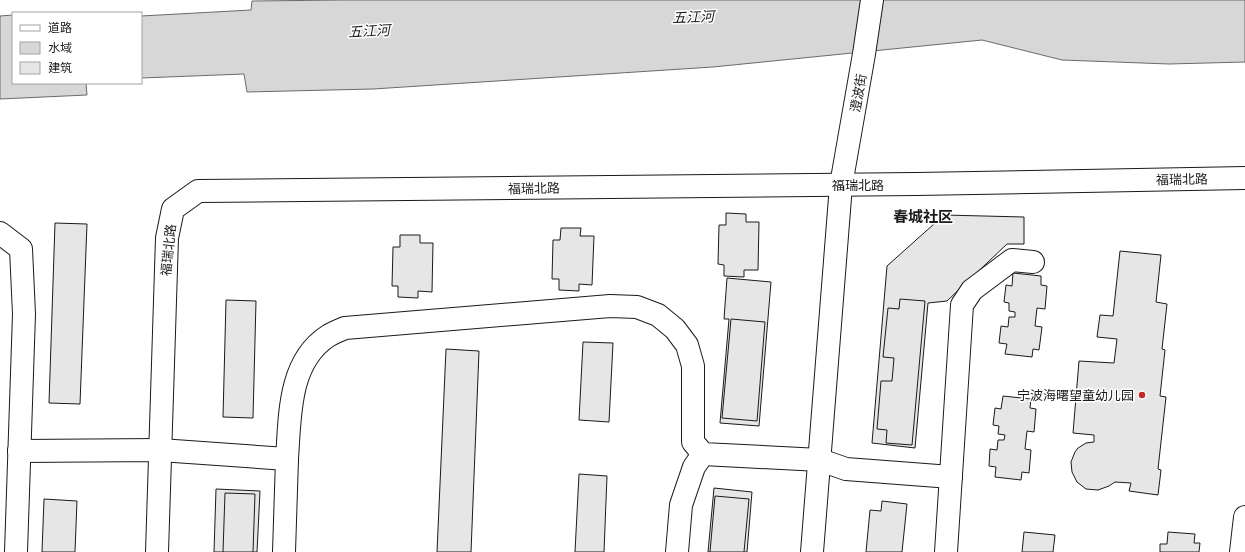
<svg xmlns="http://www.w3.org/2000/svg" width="1245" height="552" font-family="Quicksand,'Noto Sans SC',sans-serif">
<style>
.water{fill:#d7d7d7;stroke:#6a6a6a}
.building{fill:#e6e6e6;stroke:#1a1a1a}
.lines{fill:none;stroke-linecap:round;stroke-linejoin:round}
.minor-casing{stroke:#1a1a1a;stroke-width:24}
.minor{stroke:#fff;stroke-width:22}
.poi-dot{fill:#c62828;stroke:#fff;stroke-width:1.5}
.labels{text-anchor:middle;stroke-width:3;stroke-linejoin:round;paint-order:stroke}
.street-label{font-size:13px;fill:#1a1a1a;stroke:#fff}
.poi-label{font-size:13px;fill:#1a1a1a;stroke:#fff;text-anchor:end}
.water-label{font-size:14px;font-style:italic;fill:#1a1a1a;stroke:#fff}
.quarter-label{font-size:15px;font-weight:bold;fill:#1a1a1a;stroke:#fff}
</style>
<rect width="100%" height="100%" fill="#fff"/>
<!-- water -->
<g class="water">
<polygon points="344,0 1245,0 1245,62 1169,64 1062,60 982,40 713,67 373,89 247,92 244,74 141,78 141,16 251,10 252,1"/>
<polygon points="13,15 13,83 86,83 87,95 0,99 0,16"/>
</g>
<!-- building -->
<g class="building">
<polygon points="726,213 746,214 746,222 759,222 758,270 744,270 744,277 724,276 724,265 718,264 719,225 726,225"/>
<polygon points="944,215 1024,217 1024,244 1007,244 947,301 928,303 915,448 872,443 887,266"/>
<polygon points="55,223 87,224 80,404 49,403"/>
<polygon points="561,228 581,228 580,236 594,236 592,285 579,284 579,291 559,290 559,279 552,279 553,240 560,240"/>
<polygon points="400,235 420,235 420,243 433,243 432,292 418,291 418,298 398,297 398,286 392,286 393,247 400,247"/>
<polygon points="1120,251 1161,255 1156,302 1167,304 1162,349 1165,350 1160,396 1166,397 1158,469 1161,470 1158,495 1129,491 1131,483 1115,482 1109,486 1098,490 1086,489 1077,482 1072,472 1071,462 1075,452 1078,448 1086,443 1094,442 1094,435 1073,433 1079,361 1114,363 1117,339 1097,337 1100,315 1113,316"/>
<polygon points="1013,273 1041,276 1041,285 1047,286 1045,309 1037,308 1035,326 1042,327 1039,350 1033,349 1032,357 1005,354 1007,344 999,343 1001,326 1008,327 1009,317 1015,317 1015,312 1009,311 1009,303 1004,302 1006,285 1012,286"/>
<polygon points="727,278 771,282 759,426 720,423 729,319 724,319"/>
<polygon points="900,299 925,301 912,445 886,443 887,430 877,429 881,381 892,381 894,358 883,357 888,308 899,309"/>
<polygon points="226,300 256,301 253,418 223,417"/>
<polygon points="731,319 765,322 757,421 722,418"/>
<polygon points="583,342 613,343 609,422 579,420"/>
<polygon points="446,349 479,351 471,552 437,552"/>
<polygon points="1003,396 1031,399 1030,408 1036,409 1034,432 1027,431 1025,449 1031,450 1029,473 1022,472 1021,480 995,477 996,467 989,466 990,449 997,450 998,440 1004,440 1005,435 998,434 999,426 993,425 995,408 1001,409"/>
<polygon points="579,474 607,476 604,552 575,552"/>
<polygon points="714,488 752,492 747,552 708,552"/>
<polygon points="216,489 260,491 257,552 214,552"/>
<polygon points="225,493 255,494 253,552 223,552"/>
<polygon points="715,496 749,499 744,552 710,552"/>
<polygon points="44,499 77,501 75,552 42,552"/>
<polygon points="882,501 907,504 902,552 866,552 870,510 881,511"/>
<polygon points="1024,532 1055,535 1053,552 1022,552"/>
<polygon points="1168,532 1195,534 1194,543 1200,543 1199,552 1160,552 1160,544 1167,544"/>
</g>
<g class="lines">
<!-- minor casing -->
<g class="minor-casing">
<g id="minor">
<polyline points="0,233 21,249 24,314 16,552"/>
<path d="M19,451l141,-1 127,9c3,-42 1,-97 41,-123 5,-3 12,-6 17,-8l265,-22 27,1 21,8 17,14 12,16 6,21v76l10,12 117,6 26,9 105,8"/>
<polyline points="157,552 167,238 173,209 198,191 916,184 1245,178"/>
<polyline points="284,552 287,459"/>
<polyline points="677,552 681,505 694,467 703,454"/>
<polyline points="812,552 841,185 864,54 872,0"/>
<polyline points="946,552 962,305 972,290 1012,260 1033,262"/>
<polyline points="1241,552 1245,517"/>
</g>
</g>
<!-- minor -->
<use href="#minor" class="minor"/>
</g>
<!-- markers -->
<circle class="poi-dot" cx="1142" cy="395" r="4"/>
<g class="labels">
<!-- street labels -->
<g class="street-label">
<text transform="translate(858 93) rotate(-80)" y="5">澄波街</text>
<text transform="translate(1182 179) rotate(-1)" y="5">福瑞北路</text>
<text x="858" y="190">福瑞北路</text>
<text transform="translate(534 188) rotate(-1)" y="5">福瑞北路</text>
<text transform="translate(168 250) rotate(-84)" y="5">福瑞北路</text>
</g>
<!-- poi labels -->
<g class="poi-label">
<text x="1134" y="400">宁波海曙望童幼儿园</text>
</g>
<!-- water labels -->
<g class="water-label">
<text transform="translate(693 17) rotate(-2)" y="5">五江河</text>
<text transform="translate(369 31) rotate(-3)" y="5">五江河</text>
</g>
<!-- quarter labels -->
<g class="quarter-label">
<text x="923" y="222">春城社区</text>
</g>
</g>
<!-- legend -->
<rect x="12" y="12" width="130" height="72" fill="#ffffff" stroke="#a3a3a3"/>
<rect x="20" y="25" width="20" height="6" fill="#ffffff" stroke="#a3a3a3"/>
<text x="48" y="32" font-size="12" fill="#1a1a1a">道路</text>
<rect x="20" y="42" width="20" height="12" fill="#d7d7d7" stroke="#a3a3a3"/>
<text x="48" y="52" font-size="12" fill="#1a1a1a">水域</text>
<rect x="20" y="62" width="20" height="12" fill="#e6e6e6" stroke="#a3a3a3"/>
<text x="48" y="72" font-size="12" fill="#1a1a1a">建筑</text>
</svg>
